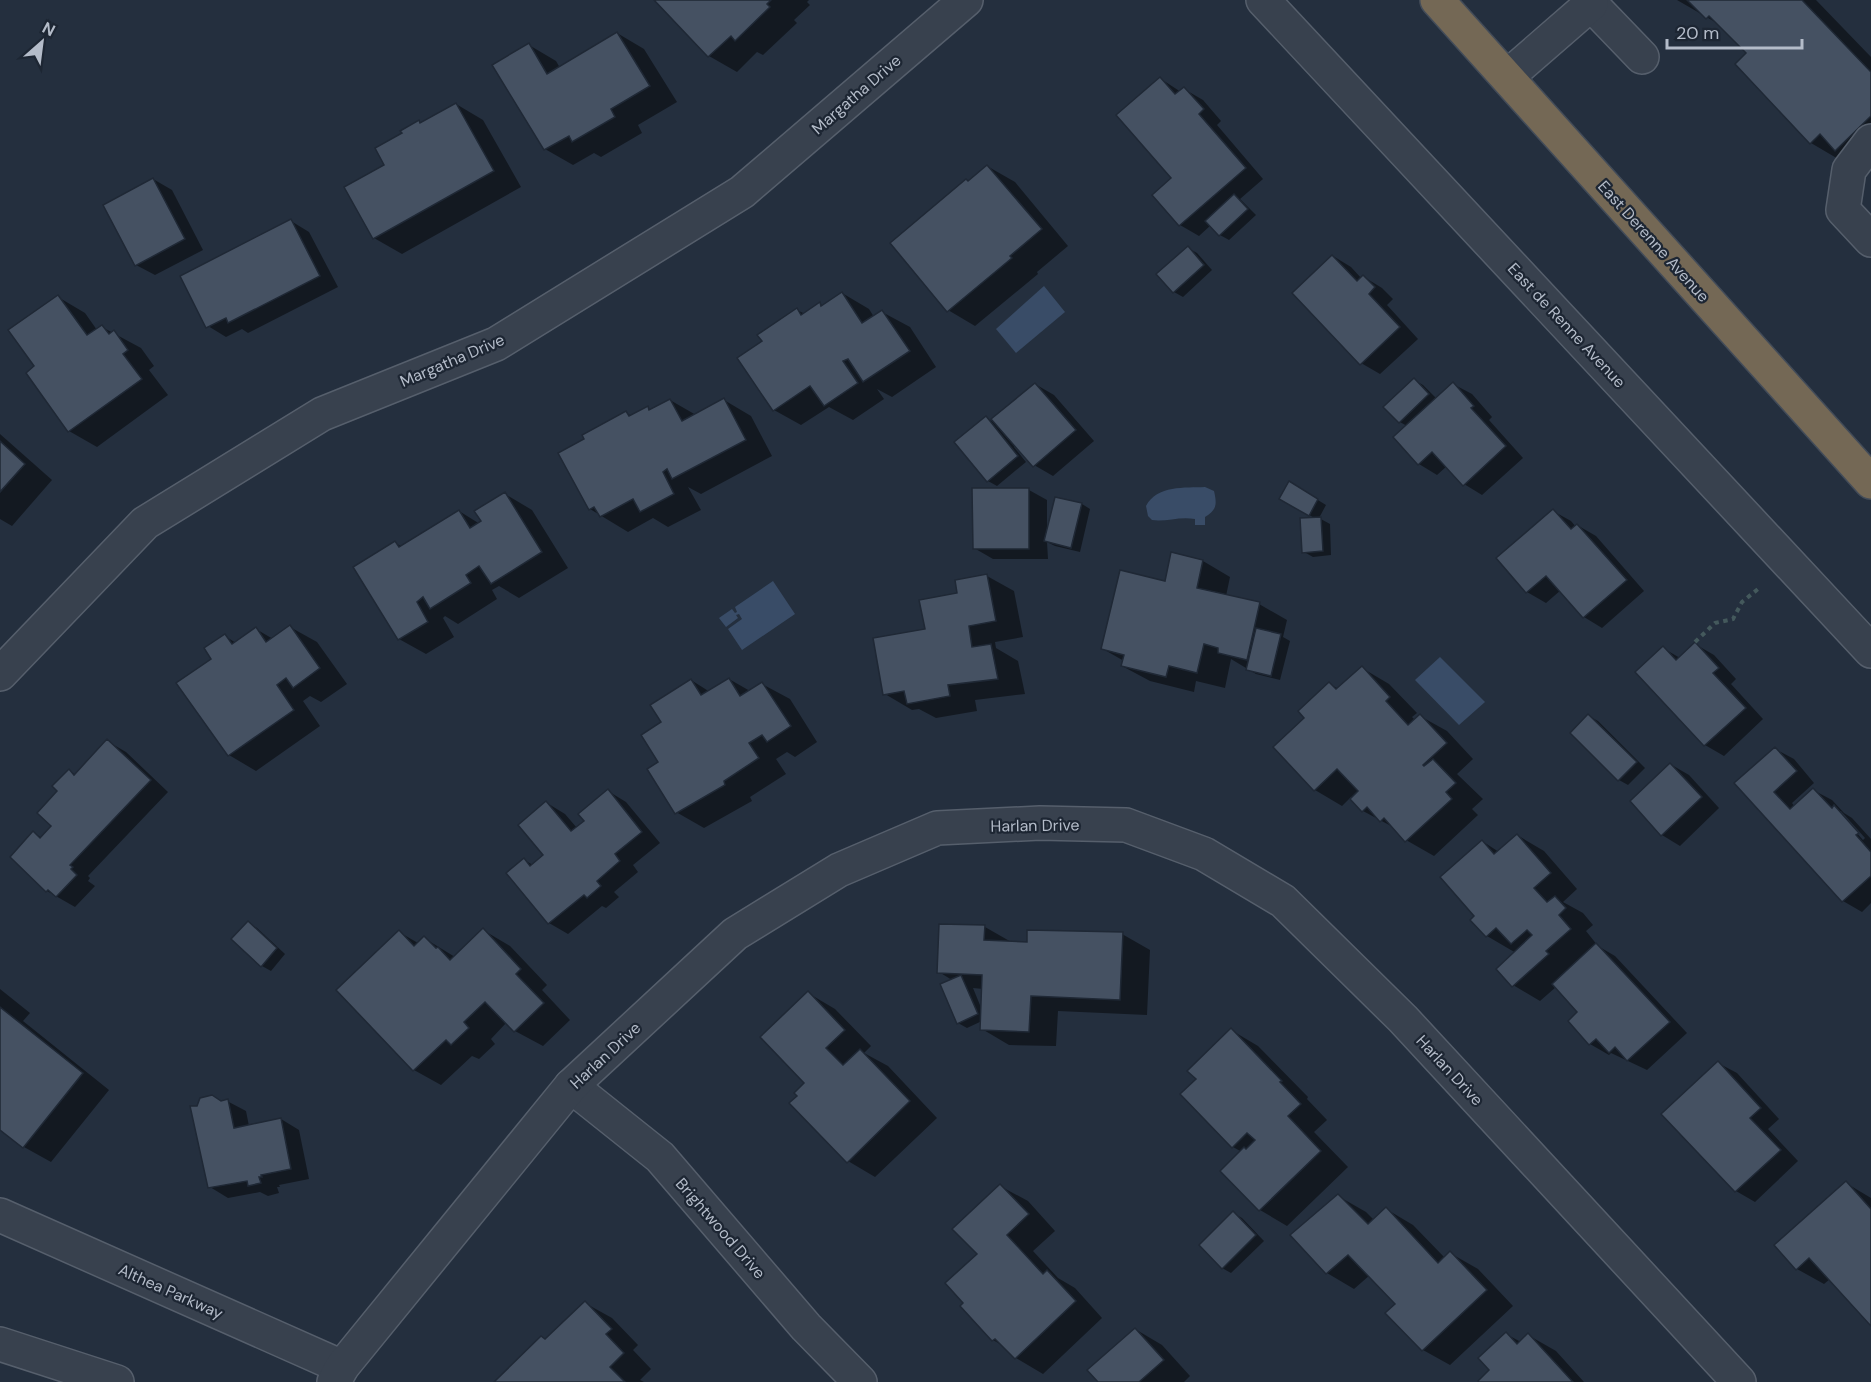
<svg xmlns="http://www.w3.org/2000/svg" width="1871" height="1382" font-family="'DM Sans',sans-serif">
<style>
.water{fill:#394c67}
.shadow{fill:#0007;fill-rule:evenodd}
.building{fill:#455162;stroke:#1f2835;stroke-width:1.5}
.lines{fill:none;stroke-linecap:round;stroke-linejoin:round}
.minor-casing{stroke:#565f6c;stroke-width:36}
.highway-casing{stroke:#434c59;stroke-width:36}
.path{stroke:#44595c;stroke-width:4;stroke-dasharray:4.5 4.5;stroke-linecap:butt}
.minor{stroke:#38414e;stroke-width:33}
.highway{stroke:#746855;stroke-width:33}
.labels{text-anchor:middle;stroke-width:4.5;stroke-linejoin:round;paint-order:stroke}
.street-label{font-size:16px;fill:#b4bcc9;stroke:#1d2633}
</style>
<rect width="100%" height="100%" fill="#242f3e"/>
<!-- water -->
<g class="water">
<polygon points="1044,286 1065,312 1016,353 996,329"/>
<path d="M1205,487l9,4c3,13 3,19 -9,26v8h-10v-6c-15,-3 -29,3 -43,1l-4,-4 -2,-10c11,-21 39,-18 59,-19z"/>
<polygon points="773,581 795,614 742,650 728,629 742,619 739,614 736,615 738,618 726,627 719,618 732,609 735,613 737,612 735,607"/>
<polygon points="1440,657 1485,702 1459,725 1415,680"/>
</g>
<!-- shadow -->
<g class="shadow">
<polygon points="656,0 809,0 807,2 810,5 794,20 797,23 763,55 757,52 737,72 709,56"/>
<polygon points="1677,0 1816,0 1871,57 1871,170 1851,158 1845,163 1811,143 1748,53 1722,26"/>
<polygon points="617,33 644,49 677,102 638,125 642,133 601,157 594,153 573,165 545,149 495,66 529,45 556,61 560,68"/>
<polygon points="1161,79 1181,92 1184,89 1203,100 1221,121 1217,125 1263,179 1240,199 1256,215 1229,240 1220,235 1211,225 1199,236 1180,225"/>
<polygon points="456,104 483,120 521,187 402,254 374,238 386,165 404,134 419,122 422,124"/>
<polygon points="987,166 1015,182 1068,246 1037,272 1038,274 975,326 948,310 969,182"/>
<polygon points="153,179 172,190 203,250 155,275 136,265"/>
<polygon points="291,221 309,232 338,287 248,333 242,329 226,337 208,326"/>
<polygon points="1188,248 1197,253 1212,270 1183,297 1174,292"/>
<polygon points="1333,256 1351,267 1362,279 1364,277 1382,288 1393,299 1387,305 1418,339 1380,374 1361,363"/>
<polygon points="842,293 869,309 874,317 882,312 910,327 936,367 892,397 877,389 884,399 853,420 829,407 801,425 774,410 764,342 797,310 805,314 820,304 824,306"/>
<polygon points="58,297 85,313 97,330 102,327 141,348 154,366 149,370 168,395 97,447 69,431 36,367"/>
<polygon points="1414,380 1423,385 1437,399 1453,384 1472,394 1492,417 1489,420 1523,458 1482,495 1464,484 1447,466 1437,475 1419,464 1407,426 1400,422"/>
<polygon points="1035,384 1054,395 1094,441 1053,476 1034,465 1016,445 1014,447 1026,462 997,486 988,481 986,418 997,424"/>
<polygon points="670,400 696,415 724,400 751,416 772,456 701,494 688,487 701,510 668,527 653,518 628,532 590,509 586,440 626,413 632,416 648,408 651,410"/>
<polygon points="0,434 52,480 12,526 0,519"/>
<polygon points="1290,483 1326,505 1319,518 1330,524 1331,555 1313,557 1304,552 1316,519 1281,498"/>
<polygon points="1029,490 1047,500 1047,529 1082,504 1090,509 1080,552 1055,546 1047,542 1048,559 993,559 974,548"/>
<polygon points="505,494 532,510 568,568 519,598 499,586 492,590 497,599 458,624 445,616 443,618 454,637 426,654 399,639 395,543 403,547 459,511 480,524"/>
<polygon points="1553,511 1571,521 1576,527 1577,525 1596,536 1644,591 1602,628 1584,617 1561,590 1546,603 1527,592 1498,559"/>
<polygon points="1172,554 1203,561 1230,577 1226,596 1259,604 1287,620 1283,637 1290,641 1280,680 1256,674 1231,659 1225,688 1196,681 1194,692 1150,681 1122,666 1124,661 1103,649 1166,583"/>
<polygon points="987,576 1014,591 1023,637 995,642 996,648 1018,661 1025,694 975,700 977,711 936,718 919,709 912,710 885,694 926,630 958,594"/>
<polygon points="290,627 317,642 347,684 321,702 310,696 303,701 320,726 256,771 229,755 213,659 225,636 236,643 256,629 273,639"/>
<polygon points="1695,644 1714,655 1736,679 1731,684 1763,719 1724,756 1705,745 1663,648 1680,658"/>
<polygon points="1362,668 1389,684 1417,713 1412,717 1415,720 1420,716 1447,731 1473,759 1457,774 1483,799 1472,809 1478,815 1434,856 1406,840 1391,826 1363,811 1351,797 1342,806 1315,790 1306,718 1329,684 1339,689"/>
<polygon points="729,679 750,691 762,684 790,699 817,742 795,757 787,752 776,759 786,774 750,797 752,801 704,828 676,812 660,762 663,723 691,680 710,692"/>
<polygon points="1589,716 1598,721 1645,768 1628,785 1619,780"/>
<polygon points="107,741 126,752 168,792 88,876 90,878 88,881 95,886 75,907 47,891 34,833 42,838 53,826 60,790 69,771 76,775"/>
<path d="M1775,749l19,10 20,24 -22,20 3,4 18,-17 19,10 12,13 8,5 19,21v64l-9,9 -19,-11 -107,-118zM1837,811h4l24,27 -2,2z"/>
<polygon points="1670,764 1689,775 1719,808 1680,846 1662,835"/>
<polygon points="608,791 626,802 660,843 633,865 638,872 614,892 619,897 606,908 602,906 568,934 549,923 508,873 524,860 533,865 545,856 547,803 565,814 577,828 586,821"/>
<polygon points="1517,835 1544,851 1577,889 1563,902 1583,913 1593,925 1586,931 1598,946 1615,956 1687,1033 1647,1070 1611,1053 1609,1055 1590,1044 1579,1012 1556,987 1540,1001 1513,985 1516,953 1487,936 1476,916 1482,841 1499,852"/>
<polygon points="248,923 257,928 285,954 271,971 262,966"/>
<path d="M985,927l28,16 109,-9 28,16 -3,65 -89,-4 -2,35 -47,-1 -27,-16v-8l-15,7 -9,-5 -6,-43 -13,-8zM973,988l10,1 -1,21z"/>
<polygon points="483,930 510,946 547,985 542,990 570,1020 543,1046 515,1031 507,1022 491,1039 495,1044 479,1059 472,1056 441,1085 414,1070 399,932 418,943 424,938 455,957"/>
<polygon points="0,989 30,1013 23,1021 109,1090 51,1162 24,1147 0,1128"/>
<polygon points="808,993 835,1009 871,1046 864,1053 888,1066 937,1118 875,1177 848,1161 799,1096 806,1083"/>
<polygon points="1231,1030 1258,1046 1308,1097 1307,1099 1327,1120 1314,1132 1348,1167 1287,1226 1260,1210 1242,1152 1233,1147 1198,1079"/>
<polygon points="1718,1063 1737,1073 1779,1119 1768,1129 1798,1161 1755,1202 1736,1191 1663,1114"/>
<polygon points="227,1101 246,1111 249,1126 281,1119 299,1130 309,1179 279,1185 280,1187 277,1187 279,1193 268,1196 260,1192 228,1198 210,1187 221,1102"/>
<polygon points="1846,1183 1871,1198 1871,1324 1830,1279 1824,1284 1797,1269"/>
<polygon points="1000,1186 1028,1201 1055,1231 1033,1251 1058,1278 1075,1288 1102,1318 1043,1374 1016,1358 1005,1347 993,1340 979,1254"/>
<polygon points="1338,1196 1366,1212 1374,1220 1386,1209 1413,1225 1445,1258 1450,1253 1478,1269 1513,1306 1450,1365 1423,1350 1397,1304 1370,1275 1354,1289 1327,1273 1293,1235"/>
<polygon points="1233,1213 1242,1218 1264,1241 1231,1273 1222,1268"/>
<polygon points="585,1303 612,1318 638,1345 633,1350 651,1369 640,1380 644,1382 496,1382 546,1340"/>
<polygon points="1135,1329 1162,1345 1190,1376 1184,1382 1099,1382"/>
<polygon points="1506,1334 1521,1342 1528,1335 1556,1351 1584,1382 1481,1382 1491,1370"/>
</g>
<!-- building -->
<g class="building">
<polygon points="654,0 771,0 767,4 770,7 735,41 731,36 708,57"/>
<polygon points="1687,0 1802,0 1871,72 1871,116 1835,151 1820,134 1810,144 1735,64 1746,53 1709,16 1706,19"/>
<polygon points="617,32 650,86 611,109 615,117 572,142 569,136 544,150 492,65 529,43 547,74"/>
<polygon points="1160,77 1175,94 1184,87 1204,109 1199,114 1246,168 1179,226 1152,195 1171,178 1116,115"/>
<polygon points="456,103 494,171 373,239 344,187 384,165 375,148 402,133 400,131 419,120 420,123"/>
<polygon points="987,165 1042,229 1010,256 1012,258 947,312 890,243 966,179 968,181"/>
<polygon points="153,178 185,239 135,266 103,205"/>
<polygon points="1234,194 1248,209 1219,236 1205,221"/>
<polygon points="291,219 320,276 228,323 226,318 206,328 180,276"/>
<polygon points="1188,246 1204,265 1173,293 1156,274"/>
<polygon points="1332,255 1357,281 1363,275 1375,287 1369,294 1400,327 1360,365 1292,293"/>
<polygon points="842,292 862,323 882,310 910,351 863,382 848,359 843,361 858,383 824,406 810,386 773,411 737,358 762,341 757,335 797,308 801,315 820,302 821,306"/>
<polygon points="58,295 87,335 102,325 109,334 114,330 128,350 123,354 142,379 68,432 26,373 34,366 8,330"/>
<polygon points="1414,378 1429,394 1399,423 1383,407"/>
<polygon points="1453,382 1474,406 1471,408 1506,446 1463,486 1432,452 1418,465 1393,437"/>
<polygon points="1035,383 1076,430 1033,467 991,419"/>
<polygon points="724,398 746,440 672,479 667,469 663,472 674,494 640,512 633,499 600,517 594,507 589,510 558,453 584,439 582,435 626,411 629,416 648,406 649,410 670,399 682,421"/>
<polygon points="986,416 1018,456 987,482 954,442"/>
<polygon points="0,441 25,464 0,492"/>
<polygon points="1289,481 1318,499 1309,516 1279,499"/>
<polygon points="972,488 1029,488 1029,549 973,549"/>
<polygon points="505,492 542,552 491,584 479,566 466,575 471,583 430,609 423,597 417,602 428,622 398,640 353,567 395,541 399,547 459,510 470,528 481,521 474,511"/>
<polygon points="1055,497 1082,503 1071,548 1044,541"/>
<polygon points="1553,509 1571,529 1577,524 1627,580 1583,618 1546,576 1526,593 1496,558"/>
<polygon points="1321,517 1323,551 1302,553 1300,518"/>
<polygon points="1171,552 1203,560 1197,588 1260,602 1247,660 1218,653 1218,648 1204,644 1197,673 1169,666 1166,677 1121,666 1124,655 1101,649 1120,570 1165,581"/>
<polygon points="987,574 996,621 969,626 972,647 991,644 998,679 948,685 950,696 907,704 904,691 883,695 873,638 925,629 919,600 957,593 955,580"/>
<polygon points="290,625 320,668 293,688 286,678 277,685 294,710 228,756 176,683 211,659 204,648 225,634 232,644 256,627 266,642"/>
<polygon points="1256,628 1281,634 1271,676 1246,670"/>
<polygon points="1695,642 1719,668 1713,673 1746,708 1704,746 1635,672 1663,646 1676,660"/>
<polygon points="1362,666 1390,697 1386,701 1408,725 1420,714 1447,743 1423,765 1424,766 1433,759 1456,783 1446,792 1452,799 1405,842 1384,818 1380,822 1367,807 1362,812 1350,799 1358,791 1337,769 1314,791 1273,747 1304,718 1298,711 1329,682 1336,689"/>
<polygon points="729,678 740,696 762,682 791,726 767,742 762,735 749,743 759,758 724,781 725,785 675,814 647,769 658,762 641,735 661,722 650,705 691,679 701,695"/>
<polygon points="1588,714 1637,762 1618,781 1570,733"/>
<polygon points="107,739 151,780 70,865 73,867 71,869 77,875 56,897 48,890 46,892 10,857 33,831 40,838 51,826 37,813 57,791 52,786 69,769 74,775"/>
<polygon points="1775,747 1797,771 1774,792 1790,809 1813,788 1832,808 1834,805 1859,833 1856,835 1871,852 1871,876 1842,902 1734,783"/>
<polygon points="1670,763 1702,797 1661,836 1630,801"/>
<polygon points="608,789 642,832 615,854 620,861 597,881 601,886 587,898 584,895 548,924 506,873 524,858 530,866 543,855 518,825 546,801 571,831 584,821 578,814"/>
<polygon points="1517,834 1551,873 1534,888 1547,902 1555,896 1566,908 1559,915 1571,929 1546,951 1549,954 1512,987 1496,969 1532,935 1527,930 1511,944 1496,928 1486,937 1470,920 1474,916 1440,877 1482,840 1494,854"/>
<polygon points="248,921 277,948 261,967 231,939"/>
<polygon points="939,924 985,925 984,940 1027,942 1027,930 1123,932 1120,1000 1031,996 1029,1032 980,1030 982,975 937,973"/>
<polygon points="483,928 521,969 516,974 544,1003 514,1032 485,1002 464,1022 469,1028 451,1045 446,1040 413,1071 336,990 399,930 414,946 424,936 436,948 438,947 450,960"/>
<polygon points="1596,943 1670,1022 1627,1061 1615,1047 1609,1053 1596,1039 1589,1045 1568,1021 1577,1012 1552,984"/>
<polygon points="961,975 978,1014 957,1024 940,984"/>
<polygon points="808,991 845,1030 826,1048 843,1065 860,1049 910,1101 847,1163 789,1103 797,1096 794,1093 804,1083 760,1037"/>
<polygon points="0,1007 83,1073 23,1148 0,1130"/>
<polygon points="1231,1028 1282,1081 1280,1082 1301,1104 1288,1116 1321,1151 1259,1211 1220,1171 1244,1147 1246,1149 1255,1140 1247,1133 1232,1148 1180,1094 1196,1079 1187,1071"/>
<polygon points="1718,1061 1761,1108 1750,1118 1781,1150 1735,1192 1661,1114"/>
<polygon points="212,1095 221,1101 228,1099 234,1128 281,1118 291,1169 261,1175 262,1177 259,1177 261,1183 248,1186 247,1181 208,1188 190,1106 197,1106 200,1098"/>
<polygon points="1846,1181 1871,1209 1871,1326 1809,1258 1796,1270 1774,1245"/>
<polygon points="1000,1184 1029,1214 1007,1235 1043,1274 1047,1270 1076,1301 1015,1359 995,1339 992,1341 960,1306 963,1303 945,1283 977,1254 952,1229"/>
<polygon points="1338,1194 1368,1224 1386,1207 1438,1263 1450,1251 1487,1290 1422,1351 1385,1313 1395,1304 1348,1255 1326,1274 1290,1235"/>
<polygon points="1233,1211 1256,1235 1222,1269 1199,1245"/>
<polygon points="585,1301 612,1329 606,1334 624,1353 610,1367 625,1382 494,1382 541,1336 545,1339"/>
<polygon points="1135,1328 1164,1360 1139,1382 1098,1382 1087,1370"/>
<polygon points="1506,1332 1517,1344 1528,1333 1573,1382 1479,1382 1478,1381 1489,1370 1478,1358"/>
</g>
<g class="lines">
<!-- minor casing -->
<g class="minor-casing">
<g id="minor">
<polyline points="1263,0 1871,651"/>
<polyline points="1591,4 1642,57"/>
<polyline points="1507,77 1591,4 1588,0"/>
<polyline points="1871,141 1849,170 1843,210 1871,240"/>
<polyline points="0,674 145,523 322,414 496,344 742,192 966,0"/>
<polyline points="571,1086 660,1157 806,1327 860,1382"/>
<polyline points="0,1215 342,1367"/>
<polyline points="0,1344 117,1382"/>
<polyline points="334,1382 342,1367 571,1086 735,934 839,870 937,828 1040,823 1126,825 1204,854 1283,901 1403,1019 1739,1382"/>
</g>
</g>
<!-- highway casing -->
<g class="highway-casing">
<polyline id="highway" points="1437,0 1871,482"/>
</g>
<!-- path -->
<polyline class="path" points="1695,642 1715,623 1733,619 1742,602 1758,589"/>
<!-- minor -->
<use href="#minor" class="minor"/>
<!-- highway -->
<use href="#highway" class="highway"/>
</g>
<g class="labels">
<!-- street labels -->
<g class="street-label">
<text transform="translate(856 94) rotate(-41)" y="6">Margatha Drive</text>
<text transform="translate(1654 241) rotate(48)" y="6">East Derenne Avenue</text>
<text transform="translate(1567 325) rotate(47)" y="6">East de Renne Avenue</text>
<text transform="translate(452 360) rotate(-23)" y="6">Margatha Drive</text>
<text transform="translate(1035 825) rotate(-1)" y="6">Harlan Drive</text>
<text transform="translate(605 1055) rotate(-43)" y="6">Harlan Drive</text>
<text transform="translate(1450 1070) rotate(47)" y="6">Harlan Drive</text>
<text transform="translate(721 1228) rotate(49)" y="6">Brightwood Drive</text>
<text transform="translate(171 1291) rotate(24)" y="6">Althea Parkway</text>
</g>
</g>
<!-- north arrow -->
<g transform="translate(42 42) rotate(28)" stroke="#1d2633" stroke-width="4.5" paint-order="stroke">
<path d="M0-4.5L10 22L0 15L-10 22Z" fill="#b4bcc9"/>
<text y="-9" font-size="16" font-weight="bold" text-anchor="middle" fill="#b4bcc9">N</text>
</g>
<!-- scale -->
<path d="M1667 39v9h135v-9" fill="none" stroke="#b4bcc9" stroke-width="3"/>
<text x="1676" y="39" font-size="18" fill="#b4bcc9" stroke="#1d2633" stroke-width="4.5" paint-order="stroke">20 m</text>
</svg>
